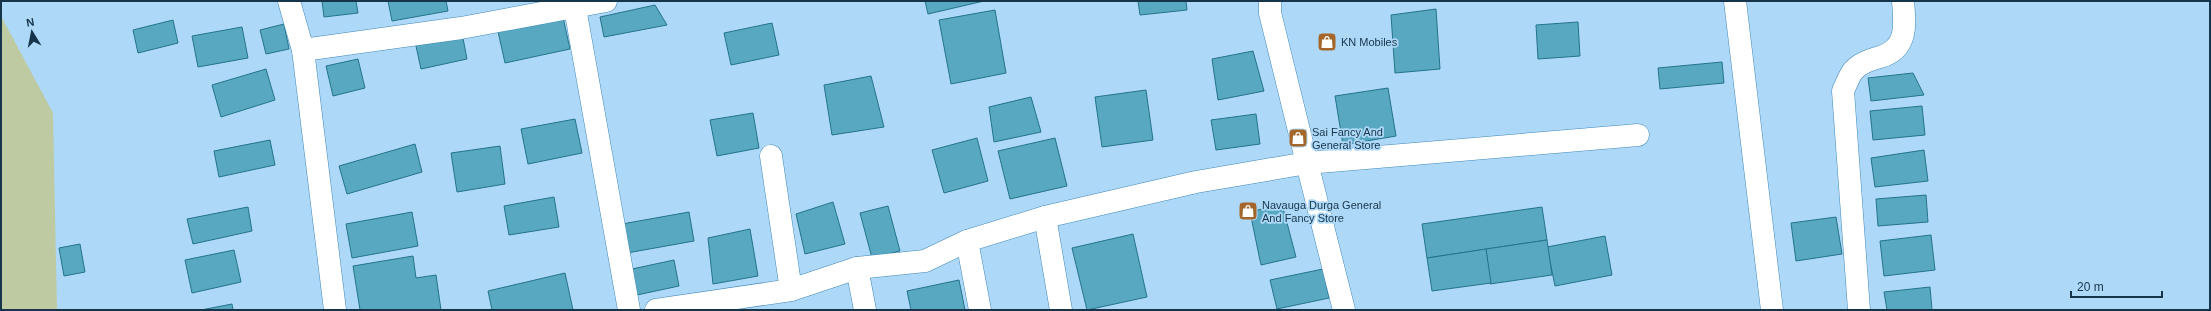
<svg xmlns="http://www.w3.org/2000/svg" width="2211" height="311" font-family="Arial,sans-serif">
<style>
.green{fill:#becaa2}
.building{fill:#58a8c1;stroke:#23748b}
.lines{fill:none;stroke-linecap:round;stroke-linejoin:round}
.minor-casing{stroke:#4089bb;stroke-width:23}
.minor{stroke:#fff;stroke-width:22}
.labels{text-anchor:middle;stroke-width:3.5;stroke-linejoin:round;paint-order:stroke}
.poi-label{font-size:11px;fill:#16354a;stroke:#aed8f8;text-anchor:start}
</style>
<rect width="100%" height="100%" fill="#aed8f8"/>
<!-- green -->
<polygon class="green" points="1,16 53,113 57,310 1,310"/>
<!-- building -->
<g class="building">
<polygon points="322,1 356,1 358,13 324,17"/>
<polygon points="388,1 446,1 448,11 392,21"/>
<polygon points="925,1 984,1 928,14"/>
<polygon points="1138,1 1186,1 1187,10 1140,15"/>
<polygon points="655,5 667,25 604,37 600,17"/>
<polygon points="1436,9 1440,69 1395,73 1391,15"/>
<polygon points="995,10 1006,73 951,84 939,20"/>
<polygon points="562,13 570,49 505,63 497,27"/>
<polygon points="173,20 178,43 138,53 133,30"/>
<polygon points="1578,22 1580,56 1538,59 1536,25"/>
<polygon points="772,23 779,55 731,65 724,33"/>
<polygon points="284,24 289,49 266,54 260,30"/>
<polygon points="242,27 248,58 198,67 192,36"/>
<polygon points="461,28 467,59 421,69 414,37"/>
<polygon points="1253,51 1264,91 1218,100 1212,59"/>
<polygon points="358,59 365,88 333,96 326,66"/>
<polygon points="1722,62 1724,83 1660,89 1658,68"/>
<polygon points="266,69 275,100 221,117 212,85"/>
<polygon points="1913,73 1924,95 1871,101 1868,78"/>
<polygon points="871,76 884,127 832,135 824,85"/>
<polygon points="1388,88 1396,136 1343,145 1335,96"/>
<polygon points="1146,90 1153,140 1102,147 1095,97"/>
<polygon points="1031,97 1041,132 994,142 989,107"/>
<polygon points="1922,106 1925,135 1873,140 1870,111"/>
<polygon points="753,113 759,148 717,156 710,120"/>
<polygon points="1256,114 1260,144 1216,150 1211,120"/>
<polygon points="575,119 582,153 528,164 521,129"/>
<polygon points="977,138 988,181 944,193 932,150"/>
<polygon points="1055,138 1067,186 1010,199 998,151"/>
<polygon points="270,140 275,165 219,177 214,151"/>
<polygon points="415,144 422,172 347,194 339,166"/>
<polygon points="500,146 505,184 457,192 451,153"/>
<polygon points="1924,150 1928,181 1875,187 1871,158"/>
<polygon points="1926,195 1928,222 1878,226 1876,199"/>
<polygon points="554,197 559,227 509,235 504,206"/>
<polygon points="833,202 845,244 805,254 796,214"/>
<polygon points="1282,204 1296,257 1261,265 1250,212"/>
<polygon points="888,206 900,251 872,258 860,213"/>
<polygon points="248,207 252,231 193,244 187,219"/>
<polygon points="1542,207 1547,240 1427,258 1422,224"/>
<polygon points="412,212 418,246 352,258 346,224"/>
<polygon points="689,212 694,241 627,253 622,224"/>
<polygon points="1836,217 1842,254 1796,261 1791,223"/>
<polygon points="750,229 758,276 713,284 708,238"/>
<polygon points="1133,234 1147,297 1087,310 1072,248"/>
<polygon points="1931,235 1935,270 1884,276 1880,241"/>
<polygon points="1605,236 1612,275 1555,286 1547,247"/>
<polygon points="1547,240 1552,275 1490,284 1486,249"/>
<polygon points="80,244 85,272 64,276 59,248"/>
<polygon points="1486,249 1491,283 1432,291 1427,258"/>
<polygon points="234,250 241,282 192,293 185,260"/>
<polygon points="413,256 416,278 436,275 441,310 360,310 353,266"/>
<polygon points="674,260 679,286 637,295 632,269"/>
<polygon points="1323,269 1329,298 1277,309 1270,280"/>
<polygon points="565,273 573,310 492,310 488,291"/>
<polygon points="959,280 965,310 911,310 907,291"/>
<polygon points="1930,287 1932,310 1887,310 1884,292"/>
<polygon points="232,304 233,310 201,310"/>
</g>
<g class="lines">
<!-- minor casing -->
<g class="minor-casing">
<g id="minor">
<polyline points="289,1 303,50 335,310"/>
<polyline points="1735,1 1772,310"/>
<polyline points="575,8 629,310"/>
<polyline points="303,50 461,28 606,1"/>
<polyline points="771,156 791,290"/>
<polyline points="1045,217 1061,310"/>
<polyline points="967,241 980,310"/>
<polyline points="857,268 865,310"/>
<polyline points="656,310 791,290 857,268 925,261 967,241 1045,217 1196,182 1307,163 1270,13 1270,1"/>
<polyline points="1344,310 1307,163 1638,135"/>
<path d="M1859,310l-16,-219c3,-6 6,-15 10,-20 7,-8 17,-11 27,-14 28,-8 25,-32 23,-56"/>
</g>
</g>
<!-- minor -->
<use href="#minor" class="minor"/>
</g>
<!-- icons -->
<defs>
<g id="shop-square" transform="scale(1)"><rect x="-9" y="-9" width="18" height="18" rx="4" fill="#a4662b" stroke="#aed8f8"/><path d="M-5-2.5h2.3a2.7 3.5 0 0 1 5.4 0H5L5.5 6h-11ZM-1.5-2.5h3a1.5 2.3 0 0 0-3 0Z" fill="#fff"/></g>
</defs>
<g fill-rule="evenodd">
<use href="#shop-square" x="1327" y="42"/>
<use href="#shop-square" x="1298" y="138"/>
<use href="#shop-square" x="1248" y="211"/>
</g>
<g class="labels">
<!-- poi labels -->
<g class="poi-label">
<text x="1341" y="46">KN Mobiles</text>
<text x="1312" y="136">Sai Fancy And<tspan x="1312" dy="13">General Store</tspan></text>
<text x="1262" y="209">Navauga Durga General<tspan x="1262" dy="13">And Fancy Store</tspan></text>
</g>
</g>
<!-- border -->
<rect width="2211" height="311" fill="none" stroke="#16354a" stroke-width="4"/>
<!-- north arrow -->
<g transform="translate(32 32) rotate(350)" stroke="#aed8f8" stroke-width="3" paint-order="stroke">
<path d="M0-3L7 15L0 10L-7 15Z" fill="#16354a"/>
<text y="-6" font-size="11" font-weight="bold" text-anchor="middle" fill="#16354a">N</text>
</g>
<!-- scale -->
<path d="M2071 291v6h91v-6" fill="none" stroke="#16354a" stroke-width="2"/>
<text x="2077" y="291" font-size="12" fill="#16354a" stroke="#aed8f8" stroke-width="3" paint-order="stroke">20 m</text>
</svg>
